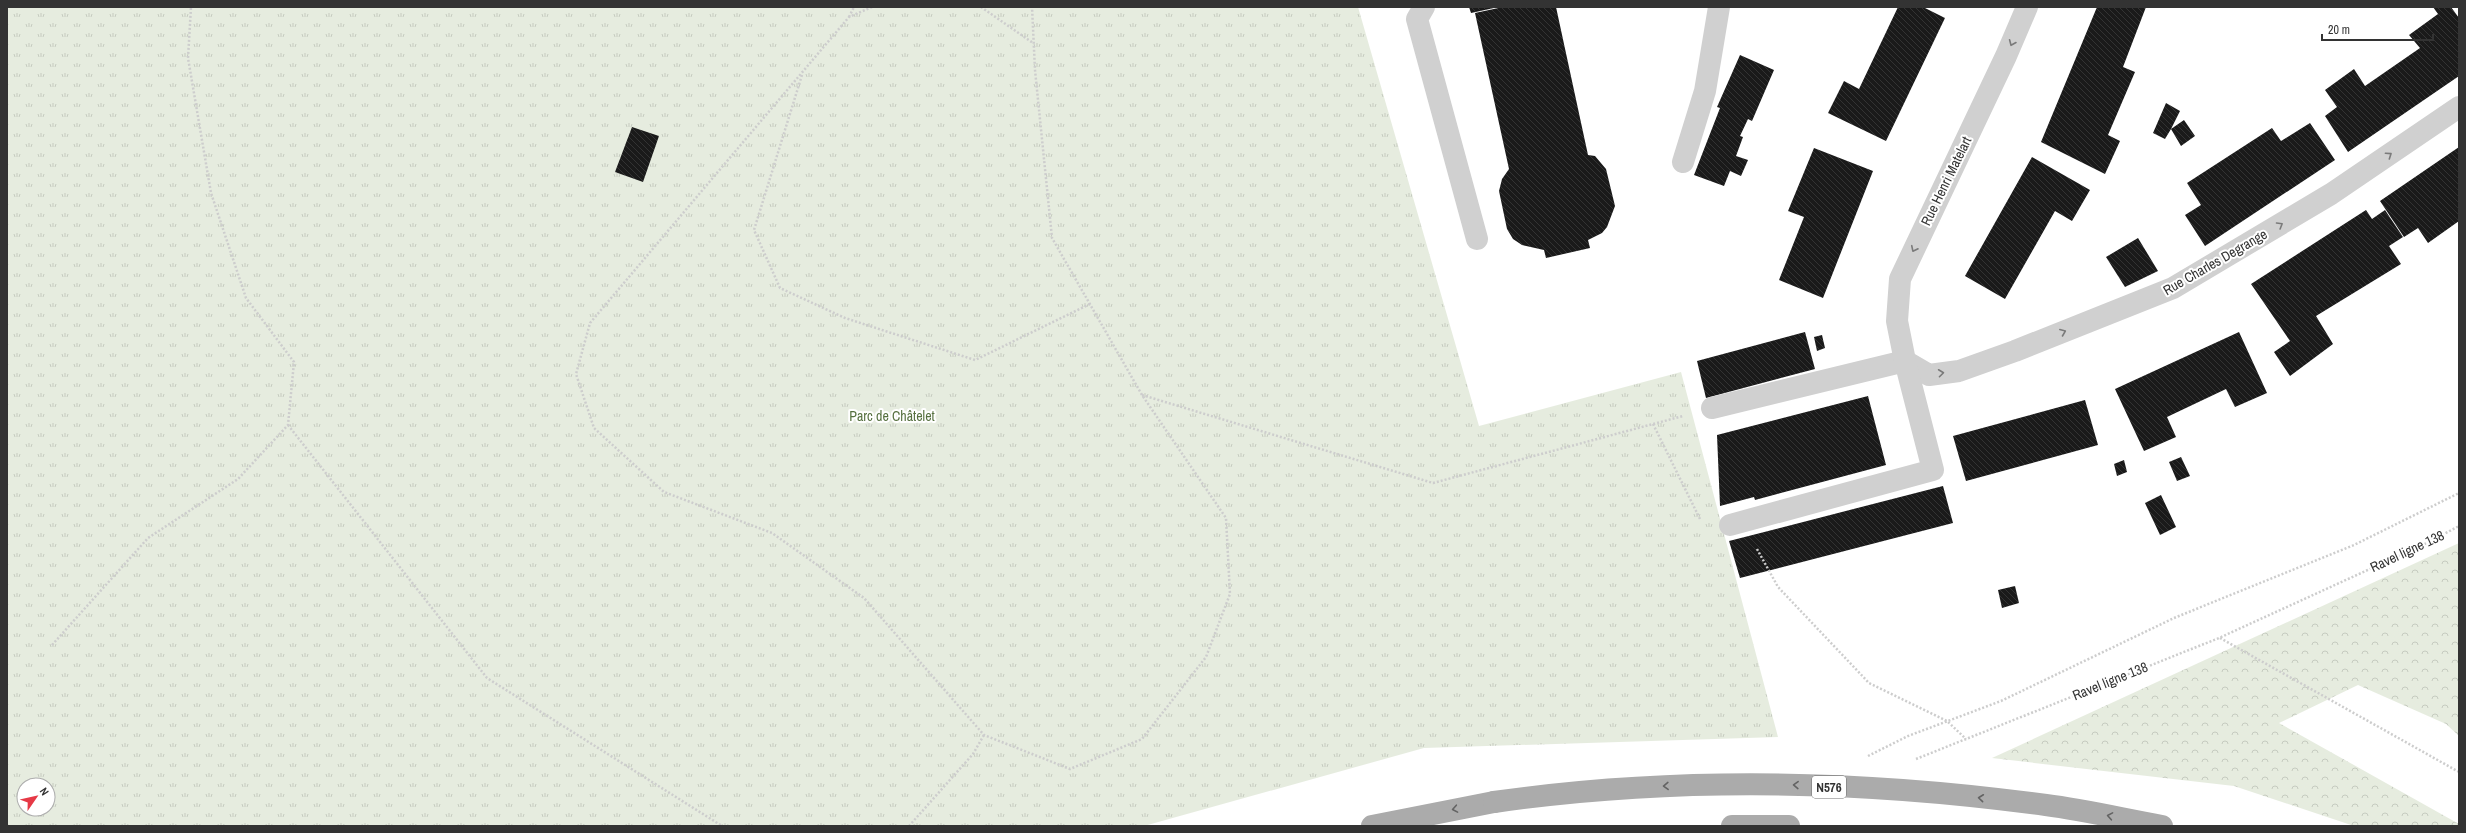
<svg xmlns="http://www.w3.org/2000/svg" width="2466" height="833" font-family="'Archivo Narrow',sans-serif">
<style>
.forest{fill:url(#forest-crowns)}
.park{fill:url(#park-tufts);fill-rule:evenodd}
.building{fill:url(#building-back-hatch)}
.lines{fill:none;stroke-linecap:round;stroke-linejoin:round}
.path{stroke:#cdcdcd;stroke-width:2.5;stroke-dasharray:2 2;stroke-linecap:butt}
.minor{stroke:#d0d0d0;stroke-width:22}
.major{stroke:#ababab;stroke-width:22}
.major-bridge{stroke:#ababab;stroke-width:22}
.oneway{stroke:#7a7a7a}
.oneway2{stroke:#636363}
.labels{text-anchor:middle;stroke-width:4;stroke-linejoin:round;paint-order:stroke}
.shield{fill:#fff;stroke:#707070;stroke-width:1}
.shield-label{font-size:13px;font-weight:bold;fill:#333}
.street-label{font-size:14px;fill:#333;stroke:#fff}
.park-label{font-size:14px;fill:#56703f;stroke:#fff}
</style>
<defs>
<pattern id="forest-crowns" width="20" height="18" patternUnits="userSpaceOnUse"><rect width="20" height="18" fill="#e6ecdf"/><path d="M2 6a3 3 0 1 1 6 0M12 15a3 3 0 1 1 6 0" fill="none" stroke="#c6cbc0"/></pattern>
<pattern id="park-tufts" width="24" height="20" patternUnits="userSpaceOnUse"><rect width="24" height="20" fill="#e6ecdf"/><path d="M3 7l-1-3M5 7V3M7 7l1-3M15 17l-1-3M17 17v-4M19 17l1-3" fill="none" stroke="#c6cbc0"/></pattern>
<pattern id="building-back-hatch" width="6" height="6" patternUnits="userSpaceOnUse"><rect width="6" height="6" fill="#1a1a1a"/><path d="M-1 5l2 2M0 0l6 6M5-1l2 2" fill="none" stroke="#333"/></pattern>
</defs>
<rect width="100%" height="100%" fill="#fff"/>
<!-- forest -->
<polygon class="forest" points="2459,543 2459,736 2446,724 2358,685 2279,723 2459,824 2459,826 2354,826 2234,786 1992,758"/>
<!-- park -->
<path class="park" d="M7,7h1351l121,419 202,-54 97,365 -354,11 -280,78h-1137zM24,785h24v24h-24z"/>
<!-- building -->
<g class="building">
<polygon points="1469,7 1494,7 1494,8 1471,13"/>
<polygon points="1503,7 1556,7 1588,155 1595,156 1606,169 1615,206 1607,227 1602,233 1588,240 1590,248 1546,258 1544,250 1522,245 1513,239 1507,229 1499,191 1502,179 1509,169 1475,13"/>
<polygon points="1898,7 1923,7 1945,18 1886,141 1828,113 1844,81 1859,89"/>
<polygon points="2097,7 2146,7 2123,67 2135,72 2108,135 2120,141 2105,174 2041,142"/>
<polygon points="2433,7 2451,7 2459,18 2459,76 2348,152 2325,116 2337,107 2325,90 2354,69 2365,86 2420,48 2409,35 2438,14"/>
<polygon points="1740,55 1774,70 1752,121 1748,119 1740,136 1743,137 1736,156 1748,160 1741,176 1730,171 1724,186 1694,175 1720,108 1717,107"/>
<polygon points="2166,103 2180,111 2171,129 2184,120 2195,136 2181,146 2171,129 2165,139 2153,133"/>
<polygon points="2310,123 2335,160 2205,246 2185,215 2201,205 2187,183 2272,128 2281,141"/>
<polygon points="632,127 659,136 643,182 615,172"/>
<polygon points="2459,147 2459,221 2428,243 2418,228 2404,237 2380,201"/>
<polygon points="1814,148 1873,171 1823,298 1779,280 1804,217 1788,211"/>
<polygon points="2032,157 2090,190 2072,221 2055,211 2005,299 1965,276"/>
<polygon points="2366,210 2372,219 2385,210 2403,237 2389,246 2401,264 2316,316 2333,344 2290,376 2274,352 2290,341 2251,284"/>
<polygon points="2138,238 2158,271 2125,287 2106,257"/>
<polygon points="1805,332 1815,369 1706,398 1697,361"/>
<polygon points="2239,332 2267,393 2235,407 2226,389 2167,417 2176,437 2144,451 2115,389"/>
<polygon points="1822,335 1825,348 1817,351 1814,337"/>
<polygon points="1868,396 1886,465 1755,500 1754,497 1720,506 1717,435"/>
<polygon points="2085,400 2098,445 1966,481 1953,436"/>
<polygon points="2181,457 2190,476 2177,481 2169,462"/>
<polygon points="2124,460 2127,472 2117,476 2114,464"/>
<polygon points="1943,486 1953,523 1740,578 1729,541"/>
<polygon points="2161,495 2176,527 2160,535 2145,503"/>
<polygon points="2015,586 2019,603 2002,608 1998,590"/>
</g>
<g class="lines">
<!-- path -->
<g class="path">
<polyline points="872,7 849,17 590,323 576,374 594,428 664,492 772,533 864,598 984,735 1070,769 1142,739 1206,657 1230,594 1226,518 1142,395 1052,238 1035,70 1032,7"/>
<polyline points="981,7 1033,43"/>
<polyline points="849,17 854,7"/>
<polyline points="802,75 754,230 780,288 845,318 975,360 1090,304"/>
<polyline points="1142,395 1433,483 1683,416"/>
<polyline points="1653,424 1700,519"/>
<polyline points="288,425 487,678 722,826"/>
<polyline points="1757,549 1778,587 1869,683 1947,721 1966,739"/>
<polyline points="2220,638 2459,772"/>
<polyline points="52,645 148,538 238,479 288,425 294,362 246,298 211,193 188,58 191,7"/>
<polyline points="1868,756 1908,736 2001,701 2174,618 2354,545 2459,493"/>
<polyline points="1916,759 2219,638 2429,542 2459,526"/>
<polyline points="909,826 973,754 984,735"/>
</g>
<!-- minor -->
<g class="minor">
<polyline points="1424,7 1417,19 1477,239"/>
<polyline points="1683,162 1705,91 1719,7"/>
<polyline points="1905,361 1929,375 1959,371 2015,351 2173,288 2331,194 2459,107"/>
<polyline points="1712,408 1905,361"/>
<polyline points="1730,525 1933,470 1905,361 1897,321 1900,279 2006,56 2027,7"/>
</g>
<!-- major -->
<polyline class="major" points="1372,826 1494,802"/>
<!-- major-bridge -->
<g class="major-bridge">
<path d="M1494,802c182,-26 369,-22 552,3 39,5 77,14 116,21"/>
<polyline points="1732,826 1789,826"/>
</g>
</g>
<!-- one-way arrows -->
<defs><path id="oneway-chevron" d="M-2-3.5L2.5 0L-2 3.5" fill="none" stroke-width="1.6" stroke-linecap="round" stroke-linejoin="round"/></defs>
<g class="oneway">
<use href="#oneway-chevron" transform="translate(2012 43) rotate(113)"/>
<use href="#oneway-chevron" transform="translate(2389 155) rotate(-34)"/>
<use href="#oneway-chevron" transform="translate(2280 225) rotate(-31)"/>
<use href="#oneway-chevron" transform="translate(1914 249) rotate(116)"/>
<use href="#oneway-chevron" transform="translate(2063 332) rotate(-22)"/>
<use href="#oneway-chevron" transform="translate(1941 373) rotate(-7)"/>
</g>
<g class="oneway2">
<use href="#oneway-chevron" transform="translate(1796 785) rotate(-178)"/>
<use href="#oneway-chevron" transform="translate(1666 786) rotate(178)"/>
<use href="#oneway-chevron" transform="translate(1981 798) rotate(-174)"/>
<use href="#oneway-chevron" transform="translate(1455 809) rotate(170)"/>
<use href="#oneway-chevron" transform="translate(2110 816) rotate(-170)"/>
</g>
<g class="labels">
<!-- shield labels -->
<rect class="shield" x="1812" y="776" width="34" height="22" rx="3"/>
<g class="shield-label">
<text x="1829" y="792">N576</text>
</g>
<!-- street labels -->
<g class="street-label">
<text transform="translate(1946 181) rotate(-64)" y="5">Rue Henri Matelart</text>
<text transform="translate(2215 262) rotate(-30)" y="5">Rue Charles Degrange</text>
<text transform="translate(2407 551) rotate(-25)" y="5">Ravel ligne 138</text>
<text transform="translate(2110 681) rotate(-22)" y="5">Ravel ligne 138</text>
</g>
<!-- park labels -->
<g class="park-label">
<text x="892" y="421">Parc de Châtelet</text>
</g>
</g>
<!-- border -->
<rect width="2466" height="833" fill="none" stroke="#333333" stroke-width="16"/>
<!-- north arrow -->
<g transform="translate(36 797) rotate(56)"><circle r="19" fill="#ffffff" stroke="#adadad"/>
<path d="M0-3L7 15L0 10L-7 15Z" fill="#e63946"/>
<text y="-6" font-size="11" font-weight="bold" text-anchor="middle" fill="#333333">N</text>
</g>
<!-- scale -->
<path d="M2322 34v6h111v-6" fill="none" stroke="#333333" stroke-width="2"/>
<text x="2328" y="34" font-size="12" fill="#333333" stroke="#ffffff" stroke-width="3" paint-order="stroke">20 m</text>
</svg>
